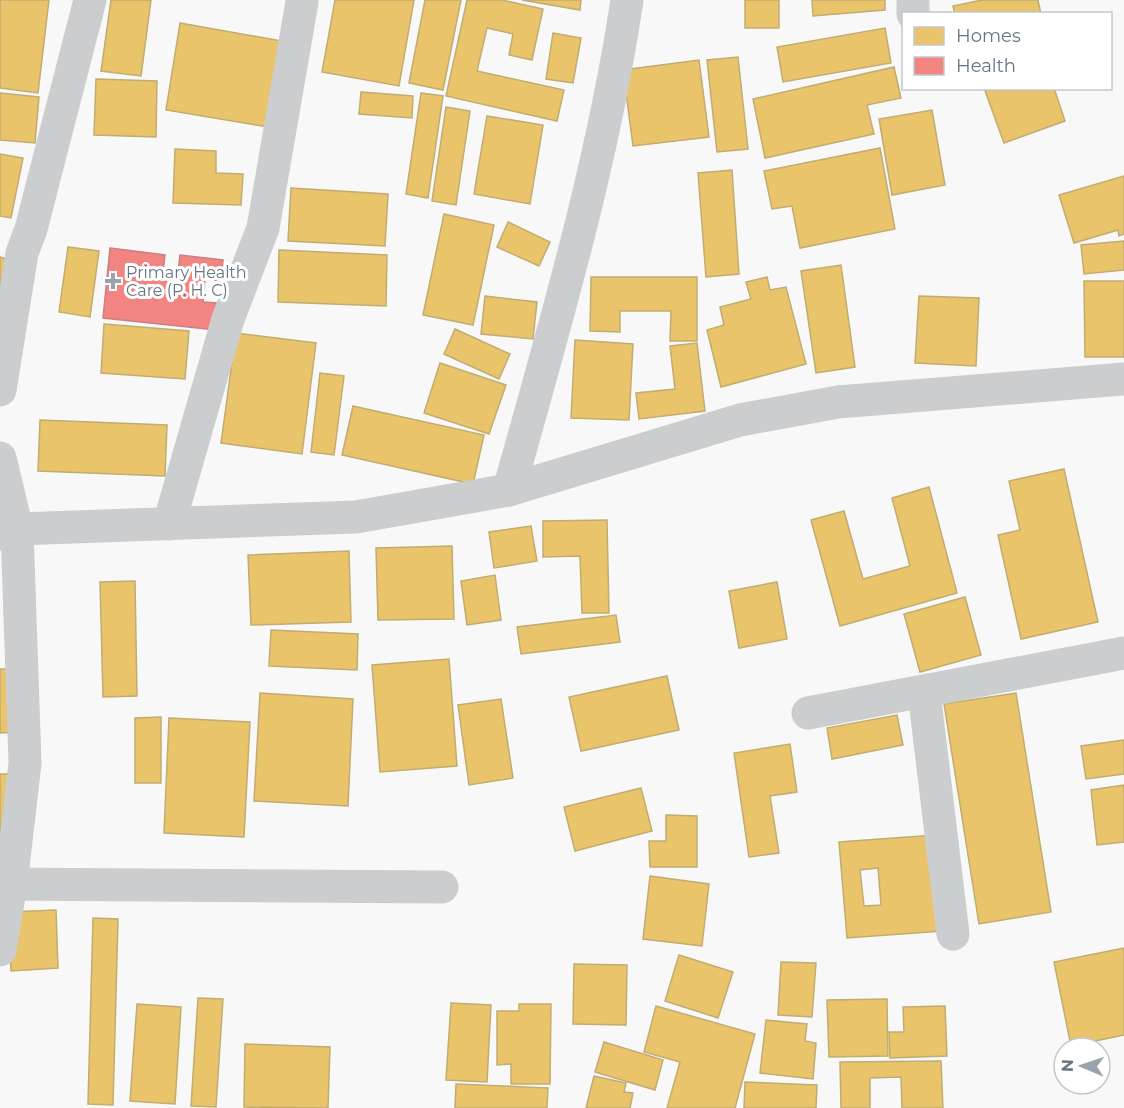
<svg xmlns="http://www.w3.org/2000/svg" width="1124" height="1108" font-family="Montserrat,sans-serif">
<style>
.homes{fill:#e9c46a;stroke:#c1ac71;stroke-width:1.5;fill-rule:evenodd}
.health{fill:#f28482;stroke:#c88082;stroke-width:1.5}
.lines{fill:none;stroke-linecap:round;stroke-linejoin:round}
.minor{stroke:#cbcdce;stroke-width:33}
.poi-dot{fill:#98a3ab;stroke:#fff;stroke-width:2}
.labels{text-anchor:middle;stroke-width:6;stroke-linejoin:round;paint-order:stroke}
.poi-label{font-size:16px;fill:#657581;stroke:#fff;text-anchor:start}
</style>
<rect width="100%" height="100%" fill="#f8f8f8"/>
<!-- homes -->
<g class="homes">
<polygon points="0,0 49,0 38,93 0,88"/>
<polygon points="111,0 151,0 141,76 101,71"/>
<polygon points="335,0 414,0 399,86 322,72"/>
<polygon points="425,0 461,0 443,90 409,83"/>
<polygon points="467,0 502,0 543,9 532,60 509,55 513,34 487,28 477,71 564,90 557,121 446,96"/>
<polygon points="522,0 581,0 580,10"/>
<rect x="745" y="0" width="34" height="28"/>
<polygon points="812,0 885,0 885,10 813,16"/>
<polygon points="982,0 1038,0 1041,14 955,14 953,6"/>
<polygon points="180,23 282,41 268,127 166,110"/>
<polygon points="885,28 891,63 783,82 777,47"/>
<polygon points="553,33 581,38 573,83 546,79"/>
<polygon points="738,57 748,149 717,152 707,60"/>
<polygon points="699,60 709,137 633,146 623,70"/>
<polygon points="894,67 901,98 867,105 874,134 765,158 753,99"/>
<polygon points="96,79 157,81 156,137 94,135"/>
<polygon points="984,88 1054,88 1065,121 1004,143"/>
<polygon points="361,92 413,96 412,118 359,114"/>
<polygon points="0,93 39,97 35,143 0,140"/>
<polygon points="421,93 443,96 428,198 406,194"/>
<polygon points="446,107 470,111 456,205 432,201"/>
<polygon points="932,110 945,185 892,195 879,119"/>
<polygon points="487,116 543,125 530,204 474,194"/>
<polygon points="880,148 895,229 800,248 792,206 772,209 764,171"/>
<polygon points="175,149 216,151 216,173 243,174 241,205 173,203"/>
<polygon points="0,154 23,158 11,218 0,216"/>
<polygon points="732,170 739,274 706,277 698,173"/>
<polygon points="1124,176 1124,234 1119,236 1118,230 1074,243 1059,195"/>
<polygon points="291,188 388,194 385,246 288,241"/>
<polygon points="444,214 494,225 473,325 423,315"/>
<polygon points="508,222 550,242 539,266 497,247"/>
<polygon points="1124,241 1124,270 1084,274 1081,245"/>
<polygon points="68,247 99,251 90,317 59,312"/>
<polygon points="279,250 387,255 386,306 278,302"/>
<polygon points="0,257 7,259 0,289"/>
<polygon points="841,265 855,367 816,373 801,271"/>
<polygon points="591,277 697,277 697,341 670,341 671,311 620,311 620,332 590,331"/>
<polygon points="767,277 770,290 786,287 806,364 721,387 707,330 724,325 720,307 751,299 746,282"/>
<polygon points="1084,281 1124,281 1124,357 1085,357"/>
<polygon points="485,296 537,302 533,339 481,334"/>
<polygon points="919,296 979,298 976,366 915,363"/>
<polygon points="104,324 189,331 185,379 101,373"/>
<polygon points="455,329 510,354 499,379 444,354"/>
<polygon points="236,333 316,343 302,454 221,443"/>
<polygon points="575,340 633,344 629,420 571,418"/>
<polygon points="697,343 705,411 639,419 636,393 675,389 670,346"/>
<polygon points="440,363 506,385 489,434 424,413"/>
<polygon points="320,373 344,376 334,455 311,452"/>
<polygon points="353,406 484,435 473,484 342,455"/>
<polygon points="40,420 167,425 165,476 38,471"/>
<polygon points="1064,469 1098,622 1021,639 998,535 1020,530 1009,481"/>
<polygon points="929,487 957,593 840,626 811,520 844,511 863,579 910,566 892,498"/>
<polygon points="607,520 609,613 582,613 580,556 543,557 543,521"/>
<polygon points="531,526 537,561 494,568 489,532"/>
<polygon points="452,546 454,619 378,620 376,548"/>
<polygon points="349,551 351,622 251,625 248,555"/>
<polygon points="495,575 501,620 467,625 461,581"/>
<polygon points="135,581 137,696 103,697 100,582"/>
<polygon points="777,582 787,639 739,648 729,591"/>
<polygon points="965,597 981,655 920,672 904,614"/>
<polygon points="616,615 620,642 521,654 517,627"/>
<polygon points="271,630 358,634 357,670 269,666"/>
<polygon points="449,659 457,766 380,772 372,665"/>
<polygon points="0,669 12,669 15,732 0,733"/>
<polygon points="667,676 679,730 581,751 569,697"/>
<polygon points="260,693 353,699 348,806 254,801"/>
<polygon points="1016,693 1051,912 979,924 944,704"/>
<polygon points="501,699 513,778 469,785 458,705"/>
<polygon points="897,715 903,745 832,759 827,728"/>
<polygon points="161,717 161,783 135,783 135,718"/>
<polygon points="169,718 250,722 244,837 164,833"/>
<polygon points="1124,740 1124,774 1086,779 1081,746"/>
<polygon points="790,744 797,792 770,796 779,853 749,857 734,753"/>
<polygon points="0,774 12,774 0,847"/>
<polygon points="1124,785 1124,842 1097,845 1091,790"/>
<polygon points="641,788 652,831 575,851 564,807"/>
<polygon points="666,815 697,816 697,867 650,867 649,841 666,841"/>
<path d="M935,835l7,96 -95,7 -8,-96zM878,868l3,37 -17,1 -4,-36z"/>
<polygon points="650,876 709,884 702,946 643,939"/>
<polygon points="56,910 58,968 11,971 8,912"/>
<polygon points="93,918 118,919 113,1105 88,1104"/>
<polygon points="1124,948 1124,1035 1071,1046 1054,962"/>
<polygon points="679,955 733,972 718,1018 665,1001"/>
<polygon points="781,962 816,963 812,1017 778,1015"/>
<polygon points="574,964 627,965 626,1025 573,1024"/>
<polygon points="198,998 223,999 216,1107 191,1106"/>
<polygon points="887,999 888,1056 829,1057 827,1000"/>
<polygon points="451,1003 491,1005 487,1082 446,1080"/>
<polygon points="137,1004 181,1007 175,1104 130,1101"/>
<polygon points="519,1004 551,1004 550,1084 511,1084 511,1064 497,1065 497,1011 519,1011"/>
<polygon points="656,1006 755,1034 735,1108 667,1108 680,1062 644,1052"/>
<polygon points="945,1006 947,1056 890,1058 889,1032 904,1032 903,1007"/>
<polygon points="766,1020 807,1024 805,1041 816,1043 813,1079 760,1073"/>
<polygon points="604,1042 663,1060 655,1090 595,1072"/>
<polygon points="245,1044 330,1047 328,1108 244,1107"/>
<polygon points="941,1061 943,1108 902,1108 901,1077 870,1078 870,1108 841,1108 840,1062"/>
<polygon points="594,1076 626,1083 624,1092 633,1093 630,1108 586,1108"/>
<polygon points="745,1082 817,1085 816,1108 744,1108"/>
<polygon points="456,1084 548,1088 547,1108 455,1108"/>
</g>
<!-- health -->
<polygon class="health" points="110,248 165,255 163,271 178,272 180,255 223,260 221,281 205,279 203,302 218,303 216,330 103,318"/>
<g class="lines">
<!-- minor -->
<g class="minor">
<polyline points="913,0 913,14"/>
<polyline points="0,390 22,253 31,229 90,0"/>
<polyline points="0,458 17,529 25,763 11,884 0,950"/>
<path d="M509,490c45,-162 93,-323 118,-490"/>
<polyline points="169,524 228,319 263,228 302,2"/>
<polyline points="0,534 17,529 356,517 509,490 740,420 838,402 1124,379"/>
<polyline points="924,692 953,934"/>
<polyline points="808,713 1124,653"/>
<polyline points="0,884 442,887"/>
</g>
</g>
<!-- markers -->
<path class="poi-dot" d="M110 272h6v6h6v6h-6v6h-6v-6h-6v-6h6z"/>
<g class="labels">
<!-- poi labels -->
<g class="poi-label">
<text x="126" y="278">Primary Health<tspan x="126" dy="18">Care (P. H. C)</tspan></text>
</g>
</g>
<!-- legend -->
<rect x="902" y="12" width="210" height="78" fill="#ffffff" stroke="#c1c8cd" stroke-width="1.5"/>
<rect x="914" y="27" width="30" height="18" fill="#e9c46a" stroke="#c1c8cd" stroke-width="1.5"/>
<text x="956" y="42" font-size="18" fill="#657581">Homes</text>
<rect x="914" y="57" width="30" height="18" fill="#f28482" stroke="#c1c8cd" stroke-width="1.5"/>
<text x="956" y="72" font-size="18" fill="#657581">Health</text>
<!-- north arrow -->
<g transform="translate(1082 1066) rotate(272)"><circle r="28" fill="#ffffff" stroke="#c1c8cd" stroke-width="1.5"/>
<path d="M0-4.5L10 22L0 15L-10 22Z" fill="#98a3ab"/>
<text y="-9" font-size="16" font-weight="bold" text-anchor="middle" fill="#657581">N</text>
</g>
</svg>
